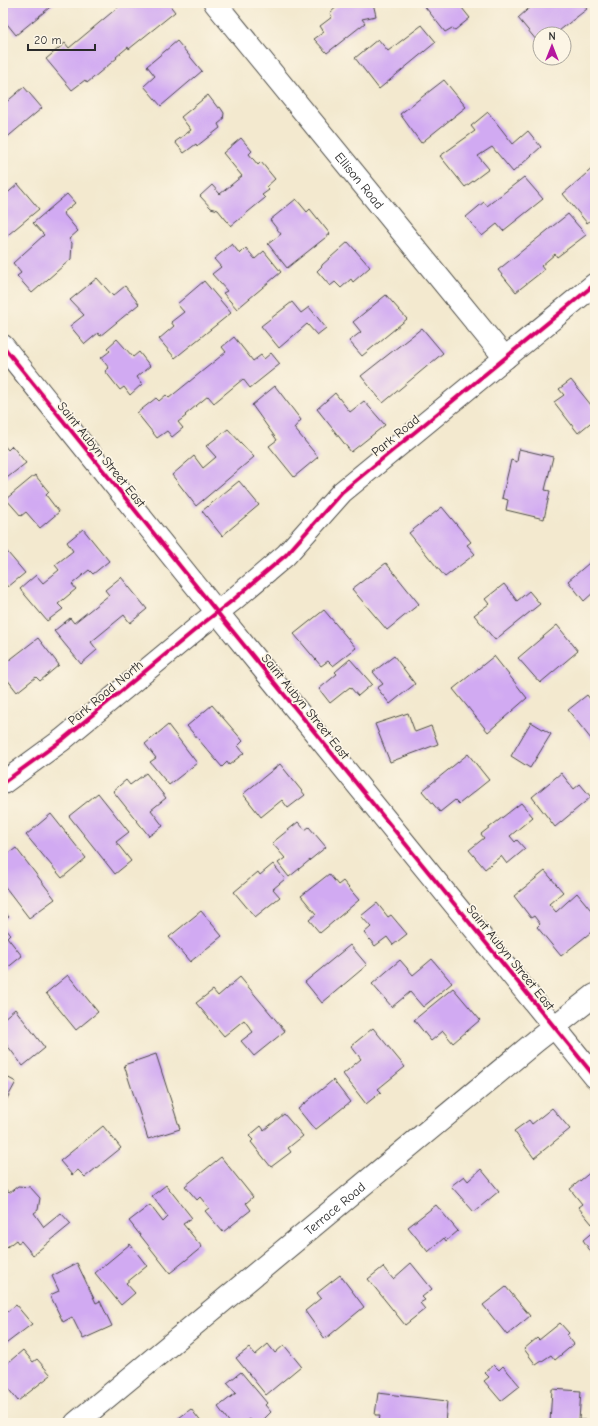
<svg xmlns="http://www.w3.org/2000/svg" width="598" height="1426" font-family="'Comic Neue',sans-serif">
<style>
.building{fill:#d1aaf2}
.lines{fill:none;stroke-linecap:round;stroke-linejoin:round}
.minor-casing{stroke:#494844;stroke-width:24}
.major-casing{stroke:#494844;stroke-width:24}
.minor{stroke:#fff;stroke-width:22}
.major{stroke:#fff;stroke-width:22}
.cycleway-casing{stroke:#fcf5e5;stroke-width:6}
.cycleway{stroke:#d6006c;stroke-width:4}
.labels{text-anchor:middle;stroke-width:3.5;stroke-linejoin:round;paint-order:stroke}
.street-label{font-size:13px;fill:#2b2b2b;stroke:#fcf5e5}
</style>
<rect width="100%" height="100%" fill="#fcf5e5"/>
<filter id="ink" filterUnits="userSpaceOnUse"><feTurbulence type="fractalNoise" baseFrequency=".025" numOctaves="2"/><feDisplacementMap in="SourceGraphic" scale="8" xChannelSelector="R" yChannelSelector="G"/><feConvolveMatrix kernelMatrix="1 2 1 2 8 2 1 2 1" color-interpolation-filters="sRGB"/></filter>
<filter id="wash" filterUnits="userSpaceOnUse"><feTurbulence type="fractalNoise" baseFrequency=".012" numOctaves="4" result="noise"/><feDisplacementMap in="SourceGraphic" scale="16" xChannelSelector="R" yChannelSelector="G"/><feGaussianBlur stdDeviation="0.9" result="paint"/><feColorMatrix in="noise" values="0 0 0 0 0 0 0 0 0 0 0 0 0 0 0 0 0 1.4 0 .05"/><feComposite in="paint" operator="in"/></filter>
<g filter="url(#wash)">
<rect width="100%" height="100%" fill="#f3e9cf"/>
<g id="blocks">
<!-- building -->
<g class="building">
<polygon points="9,3 55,3 16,35 3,19 3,8"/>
<polygon points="123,3 168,3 175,12 129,49 128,47 116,57 117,58 87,83 85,80 72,90 46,59 65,43 69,48"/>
<polygon points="341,3 373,3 376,16 362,19 365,23 327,53 314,39 324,32 320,26 332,17 330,13"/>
<polygon points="422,3 458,3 470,18 455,30 452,28 445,32"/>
<polygon points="535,3 582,3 587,9 555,34 540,34 540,38 537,41 518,18"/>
<polygon points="422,25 436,42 379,89 355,58 378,39 388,51"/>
<polygon points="177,41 202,71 161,106 144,86 155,76 147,66"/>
<polygon points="444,80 466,107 421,143 400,114"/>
<polygon points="24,87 42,108 4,140 3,105"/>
<polygon points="208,95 218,108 220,107 224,113 223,120 218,124 220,128 197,146 196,144 184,153 175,142 191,130 181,117"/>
<polygon points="488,112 513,144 528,131 541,147 513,172 492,147 478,156 489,169 465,187 440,156 475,131 471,126"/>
<polygon points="241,138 252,151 249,154 258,165 261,162 275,179 266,187 269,190 262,195 265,198 231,226 218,210 211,208 200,196 212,185 220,194 242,176 223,153"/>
<polygon points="595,166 595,217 587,223 563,194"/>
<polygon points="524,177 543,199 503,231 497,224 482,236 466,217 484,202 487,206"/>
<polygon points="18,184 39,209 3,239 3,197"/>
<polygon points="67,194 75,203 63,213 78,231 69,239 72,243 71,259 32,293 17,276 21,273 13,263 44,235 33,223"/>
<polygon points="296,199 307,212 310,209 330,234 287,268 268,244 281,234 270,220"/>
<polygon points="568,214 586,235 557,257 555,254 541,266 544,270 516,292 498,270"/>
<polygon points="348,242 370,267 353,282 351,279 341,288 335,282 330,286 317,271 322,266 322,265"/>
<polygon points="232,244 240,254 246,248 255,259 264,251 281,272 237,309 223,293 227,291 212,274 221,267 214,259"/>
<polygon points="97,278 113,296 125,286 139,304 100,336 98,333 85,344 70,326 84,315 70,300"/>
<polygon points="204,281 231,313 175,358 159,339 174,326 171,322 184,312 177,304"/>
<polygon points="386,295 407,319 362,356 349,341 361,332 353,322"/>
<polygon points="292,302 301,313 309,307 326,328 317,335 307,324 279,348 261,326"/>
<polygon points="422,328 443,353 383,403 361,376"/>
<polygon points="234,337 253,361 261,355 264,359 271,353 280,364 250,388 243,379 214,403 208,396 185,415 186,416 178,422 183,428 172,437 167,431 157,438 137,413 156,398 159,401 166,395 169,398 226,352 222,347"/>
<polygon points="117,339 133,357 139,352 150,366 137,377 142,384 130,395 124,387 120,390 105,371 109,368 101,358 110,351 107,348"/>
<polygon points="571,380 595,410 595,419 578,433 554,402 564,395 559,389"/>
<polygon points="275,386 301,420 294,428 318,457 294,477 269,446 277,440 252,405"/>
<polygon points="335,393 350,412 364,401 385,425 351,452 317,409"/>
<polygon points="228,429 254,457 196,506 172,475 194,456 203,468 216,457 206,446"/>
<polygon points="3,444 8,450 12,446 26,463 3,481"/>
<polygon points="519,449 553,457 545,490 550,491 544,519 506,510 508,500 502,498 511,460 517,462"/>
<polygon points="35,475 49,492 46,495 59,512 40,528 26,512 21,516 6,499"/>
<polygon points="239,481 259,505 222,536 202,511"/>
<polygon points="442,507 471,542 467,545 475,554 445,577 409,533"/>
<polygon points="83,529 109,561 93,574 89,570 72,584 76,589 58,604 63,609 47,621 20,589 36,575 43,583 59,570 55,565 73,551 67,542"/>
<polygon points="3,547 25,573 8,587 3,581"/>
<polygon points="595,558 595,591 584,601 568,581"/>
<polygon points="386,563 419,604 387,630 352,589"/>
<polygon points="121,577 147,609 130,623 124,615 91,642 97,650 81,664 54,631 70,618 74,623 109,595 105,590"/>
<polygon points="504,584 517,601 529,591 540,604 495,640 474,615 489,604 485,599"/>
<polygon points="324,610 356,648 333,666 328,661 321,666 294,634"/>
<polygon points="557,625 578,651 540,683 518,658"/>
<polygon points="38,638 59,665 40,681 36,677 17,692 3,674 3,665"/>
<polygon points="394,656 415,684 390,704 377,688 383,684 373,672"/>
<polygon points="494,656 527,698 488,732 453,689"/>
<polygon points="350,659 372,684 358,696 350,687 330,703 319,689 337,674 335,672"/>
<polygon points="587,695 595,705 595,744 568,710"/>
<polygon points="212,705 243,741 238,746 244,753 229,765 227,762 222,767 187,726"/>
<polygon points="408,713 415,732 431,726 438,744 390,762 375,724"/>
<polygon points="531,722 551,734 530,768 511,756"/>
<polygon points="168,725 197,763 169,785 150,762 156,758 145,744"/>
<polygon points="468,754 489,780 459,804 455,800 440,812 422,791"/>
<polygon points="280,764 305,795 288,808 282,800 261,817 243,794"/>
<polygon points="146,773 166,798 151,810 163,826 149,836 113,791 126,780 130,785"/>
<polygon points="561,773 574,789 580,784 591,797 555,827 532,797"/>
<polygon points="98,793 129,832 116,842 131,861 115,874 69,816"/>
<polygon points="521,803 533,817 510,836 515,842 517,840 525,849 507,864 501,856 485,869 469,850 484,838 481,834"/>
<polygon points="51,814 86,858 62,878 26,835"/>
<polygon points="298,822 305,830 309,827 326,847 289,877 278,863 285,858 272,843"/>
<polygon points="16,848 55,899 29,918 3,884 3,864 4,863 3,858"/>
<polygon points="273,864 285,879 273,889 280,897 255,917 234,892 258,872 260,875"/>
<polygon points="545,871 563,892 549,904 556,912 577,893 595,915 595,929 561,956 537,927 540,924 534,916 531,918 514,896"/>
<polygon points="329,874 338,885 343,881 359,900 320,933 309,920 316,914 301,896"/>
<polygon points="377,903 388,917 391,915 407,934 393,945 387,937 375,946 364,933 371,927 361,916"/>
<polygon points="3,910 9,917 3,922"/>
<polygon points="201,911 222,936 190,962 169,937"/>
<polygon points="3,925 10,934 7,937 22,956 6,969 3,965"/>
<polygon points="350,945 367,965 322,1003 305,982"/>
<polygon points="432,959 452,983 423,1007 410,992 392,1007 372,984 400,960 413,975"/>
<polygon points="68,975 98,1012 76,1030 46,993"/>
<polygon points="240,977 285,1031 254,1056 241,1041 253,1032 244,1020 224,1036 196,1003 213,990 218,996"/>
<polygon points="453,988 480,1020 453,1043 443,1031 431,1041 414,1020"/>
<polygon points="15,1009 45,1048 23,1066 3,1040 3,1019"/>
<polygon points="373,1028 405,1067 378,1089 381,1092 366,1104 343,1074 361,1059 351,1046"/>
<polygon points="156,1054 180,1129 148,1139 124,1065"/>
<polygon points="3,1075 16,1082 3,1106"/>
<polygon points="333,1080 350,1102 315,1130 298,1109"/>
<polygon points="552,1108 570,1129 534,1158 514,1131 529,1120 532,1124"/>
<polygon points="284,1114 303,1136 288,1148 291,1152 271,1167 251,1142 253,1140 249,1136 261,1126 264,1130"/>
<polygon points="103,1126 121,1148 85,1177 78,1170 72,1175 60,1161"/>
<polygon points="221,1157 253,1197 246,1203 251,1210 223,1232 205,1211 209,1208 200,1197 197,1200 185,1186"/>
<polygon points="481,1169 499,1191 474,1212 451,1186 464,1176 468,1181"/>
<polygon points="592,1171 595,1175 595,1221 592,1224 578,1207 582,1204 570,1189"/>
<polygon points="166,1185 192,1218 183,1224 202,1247 170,1273 129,1221 150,1205 163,1222 168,1217 152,1196"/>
<polygon points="3,1186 9,1193 18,1186 30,1187 40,1198 38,1210 34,1213 44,1227 61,1213 71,1224 33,1255 21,1241 18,1243 16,1240 3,1250 3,1216 4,1215 3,1214"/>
<polygon points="436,1205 458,1231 446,1241 444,1238 428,1252 408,1227"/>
<polygon points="595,1230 595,1258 583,1240"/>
<polygon points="130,1244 147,1266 126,1283 135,1293 121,1305 95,1273"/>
<polygon points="77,1263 96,1303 100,1301 112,1326 83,1339 72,1317 63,1322 50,1295 59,1291 52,1276"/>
<polygon points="411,1263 432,1289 422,1297 425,1300 420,1303 425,1309 405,1325 368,1279 383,1267 393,1279"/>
<polygon points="340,1275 364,1307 325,1339 305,1311 321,1298 317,1293"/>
<polygon points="506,1287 530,1316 507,1335 483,1305"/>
<polygon points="16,1305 32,1324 3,1346 3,1315"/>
<polygon points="560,1323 569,1333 567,1335 574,1344 555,1360 551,1355 536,1365 524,1349 537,1338 539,1340"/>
<polygon points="268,1344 275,1353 284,1345 301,1366 266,1395 236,1358 249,1348 255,1355"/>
<polygon points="23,1350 33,1362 37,1359 51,1375 18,1401 3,1382 3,1367"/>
<polygon points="494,1365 499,1370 503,1366 520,1386 501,1401 484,1381 489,1377 485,1373"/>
<polygon points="241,1372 267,1403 265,1405 271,1412 260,1423 252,1423 249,1419 244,1423 230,1423 218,1407 236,1393 227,1383"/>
<polygon points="552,1389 581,1391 579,1420 585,1420 584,1423 550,1423"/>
<polygon points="378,1393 447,1401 445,1423 379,1423 380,1415 375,1415"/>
<polygon points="191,1409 202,1423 179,1423 176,1420"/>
</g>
</g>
</g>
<g filter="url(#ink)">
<use href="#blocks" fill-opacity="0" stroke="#494844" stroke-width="1"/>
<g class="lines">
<!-- minor casing -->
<g class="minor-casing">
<g id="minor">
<path id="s1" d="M215,3l290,355"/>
<polyline points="3,783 62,740 201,625 233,600 286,555 342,492 595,284"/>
<path id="s2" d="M76,1423l460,-382 59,-46"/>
</g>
</g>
<!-- major casing -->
<g class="major-casing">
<polyline id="major" points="3,346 217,612 595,1077"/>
</g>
<!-- minor -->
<use href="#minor" class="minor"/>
<!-- major -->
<use href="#major" class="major"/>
<!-- cycleway casing -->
<g class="cycleway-casing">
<g id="cycleway">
<polyline points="3,346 217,612 595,1077"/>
<polyline points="3,783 62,740 201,625 233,600 286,555 342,492 595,284"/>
</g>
</g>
<!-- cycleway -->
<use href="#cycleway" class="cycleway"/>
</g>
</g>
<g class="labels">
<!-- street labels -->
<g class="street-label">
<text dy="5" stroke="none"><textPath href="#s1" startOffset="229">Ellison Road</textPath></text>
<text transform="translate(395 435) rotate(-39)" y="5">Park Road</text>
<text transform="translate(102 454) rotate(51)" y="5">Saint Aubyn Street East</text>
<text transform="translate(105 692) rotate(-40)" y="5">Park Road North</text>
<text transform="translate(306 706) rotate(51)" y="5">Saint Aubyn Street East</text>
<text transform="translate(511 957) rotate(51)" y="5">Saint Aubyn Street East</text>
<text dy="5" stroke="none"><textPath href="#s2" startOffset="336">Terrace Road</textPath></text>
</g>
</g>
<!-- margin -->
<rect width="598" height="1426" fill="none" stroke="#fcf5e5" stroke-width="16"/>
<!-- north arrow -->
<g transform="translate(552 46)"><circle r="19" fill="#fcf5e5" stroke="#a8a49b"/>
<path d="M0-3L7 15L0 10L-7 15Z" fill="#b5179e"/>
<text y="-6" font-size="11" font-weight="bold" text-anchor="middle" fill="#2b2b2b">N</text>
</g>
<!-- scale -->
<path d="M28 44v6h67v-6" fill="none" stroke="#2b2b2b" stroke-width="2"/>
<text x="34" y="44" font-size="12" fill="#2b2b2b" stroke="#fcf5e5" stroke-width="3" paint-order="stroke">20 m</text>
</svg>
